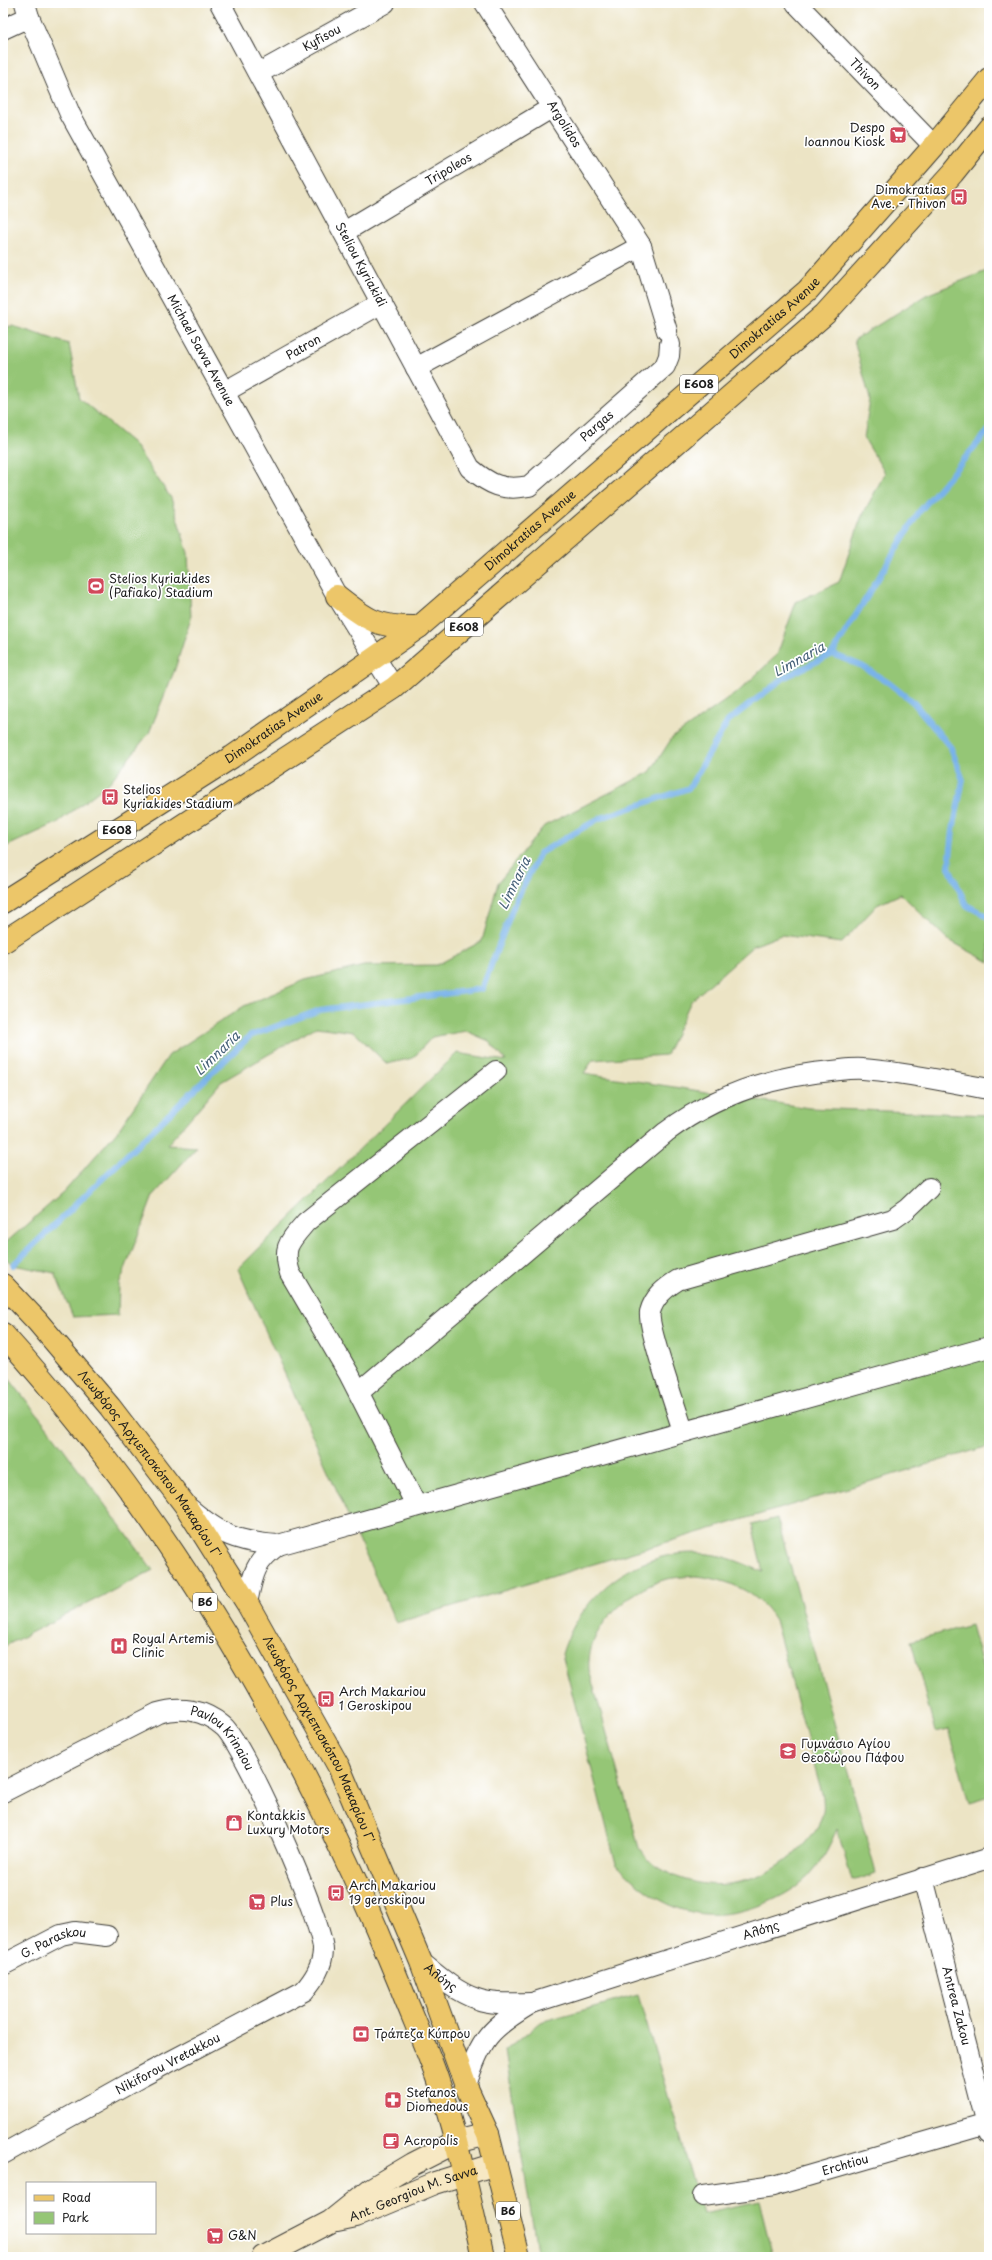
<svg xmlns="http://www.w3.org/2000/svg" width="992" height="2260" font-family="'Playpen Sans',sans-serif">
<style>
.green{fill:#95c676;stroke:#587149;fill-rule:evenodd}
.lines{fill:none;stroke-linecap:round;stroke-linejoin:round}
.stream{stroke:#79b3e9;stroke-width:6}
.street-casing{stroke:#3b3a35;stroke-width:22}
.secondary-casing{stroke:#3b3a35;stroke-width:24}
.primary-casing{stroke:#3b3a35;stroke-width:24}
.highway-casing{stroke:#3b3a35;stroke-width:24}
.street{stroke:#fff;stroke-width:20}
.secondary{stroke:#f7e8c3;stroke-width:22}
.primary{stroke:#ecc669;stroke-width:22}
.highway{stroke:#ecc669;stroke-width:22}
.labels{text-anchor:middle;stroke-width:3.5;stroke-linejoin:round;paint-order:stroke}
.shield{fill:#fff;stroke:#606060;stroke-width:1}
.shield-label{font-size:11px;font-weight:bold;fill:#1c1c1c}
.street-label{font-size:12px;fill:#1c1c1c;stroke:#fff}
.poi-label{font-size:12px;fill:#1c1c1c;stroke:#fff;text-anchor:start}
.water-label{font-size:13px;font-style:italic;fill:#466078;stroke:#fff}
</style>
<rect width="100%" height="100%" fill="#fff"/>
<filter id="ink" filterUnits="userSpaceOnUse"><feTurbulence type="fractalNoise" baseFrequency=".025" numOctaves="2"/><feDisplacementMap in="SourceGraphic" scale="8" xChannelSelector="R" yChannelSelector="G"/><feConvolveMatrix kernelMatrix="1 2 1 2 8 2 1 2 1" color-interpolation-filters="sRGB"/></filter>
<filter id="wash" filterUnits="userSpaceOnUse"><feTurbulence type="fractalNoise" baseFrequency=".012" numOctaves="4" result="noise"/><feDisplacementMap in="SourceGraphic" scale="16" xChannelSelector="R" yChannelSelector="G"/><feGaussianBlur stdDeviation="0.9" result="paint"/><feColorMatrix in="noise" values="0 0 0 0 0 0 0 0 0 0 0 0 0 0 0 0 0 1.4 0 .05"/><feComposite in="paint" operator="in"/></filter>
<g filter="url(#wash)">
<rect width="100%" height="100%" fill="#ece4c5"/>
<!-- green -->
<g class="green">
<polygon points="989,270 989,962 947,939 901,894 877,905 842,943 781,935 753,946 691,1001 666,1055 593,1060 584,1073 809,1108 989,1115 989,1446 396,1623 238,1269 457,1053 506,1061 489,1041 466,1031 432,1037 413,1058 387,1064 354,1032 316,1027 221,1082 167,1145 197,1147 153,1196 119,1285 118,1315 73,1317 55,1273 13,1265 3,1256 3,1245 64,1192 119,1129 169,1055 244,1006 305,980 364,966 437,965 482,941 498,883 544,826 650,772 672,738 739,691 777,655 796,602 839,582 861,518 885,473 864,438 870,399 854,340 926,295"/>
<polygon points="13,326 69,344 79,398 133,443 171,498 188,553 191,618 175,669 149,733 109,783 57,823 3,848 3,327"/>
<polygon points="3,1371 52,1433 153,1570 3,1647"/>
<path d="M777,1518l99,355 -24,8 -15,-52c-7,15 -13,29 -24,42 -12,15 -30,25 -47,32 -62,25 -106,7 -150,-39l-54,-210c20,-65 84,-111 153,-99 17,3 32,10 48,17l-11,-47zM697,1576c33,4 61,16 78,44l48,177c0,4 1,10 0,15 -1,10 -11,24 -18,31 -32,37 -82,52 -128,34 -16,-7 -29,-15 -38,-29l-50,-178c-3,-40 33,-73 66,-87 13,-6 28,-6 42,-7z"/>
<polygon points="971,1625 989,1692 989,1797 969,1803 949,1729 935,1732 911,1641"/>
<polygon points="638,1995 703,2213 759,2201 773,2257 538,2257 505,2051 540,2022"/>
</g>
<g class="lines">
<!-- stream -->
<g class="stream">
<polyline points="832,654 862,666 889,683 914,703 951,748 963,780 953,830 949,867 966,905 989,917"/>
<polyline points="13,1265 250,1036 320,1010 482,989 515,902 540,853 598,819 689,788 728,721 785,677 832,654 919,512 989,430"/>
</g>
</g>
</g>
<g filter="url(#ink)">
<g class="lines">
<!-- street casing -->
<g class="street-casing">
<g id="street">
<path id="s1" d="M25,3l4,14 41,97 267,482 57,92"/>
<path id="s2" d="M220,3l250,465c20,17 33,23 59,18l136,-120 4,-10 1,-12"/>
<path id="s3" d="M796,3l138,143"/>
<polyline points="3,29 29,17"/>
<path id="s4" d="M259,73l126,-70"/>
<path id="s5" d="M344,232l209,-125"/>
<polyline points="641,246 667,331"/>
<polyline points="416,368 641,246 485,3"/>
<path id="s6" d="M226,391l156,-88"/>
<path d="M359,1392l307,-260c50,-37 105,-56 166,-61 10,-1 21,-3 31,-2 42,3 84,13 126,20"/>
<path d="M683,1431c-6,-20 -36,-105 -33,-119 4,-15 15,-24 28,-32l215,-61 14,-10 22,-21"/>
<path d="M416,1505l-67,-131 -59,-101c-8,-26 -1,-31 16,-51l190,-151"/>
<path d="M190,1509c31,26 47,33 88,36l711,-198"/>
<path d="M247,1603c6,-29 7,-40 31,-58"/>
<path id="s7" d="M3,1792l155,-79c22,-7 47,-3 65,13 21,17 101,198 100,225 -1,16 -9,28 -19,40l-165,87 -136,76"/>
<path id="s8" d="M923,1878l66,255"/>
<path id="s9" d="M421,1962c17,14 35,30 56,37 17,6 37,4 55,4"/>
<path id="s10" d="M3,1965l58,-30 14,-3 32,4"/>
<path id="s11" d="M466,2086c14,-47 24,-58 66,-83l457,-145"/>
<path id="s12" d="M703,2196l70,-10 214,-62"/>
</g>
</g>
<!-- secondary casing -->
<g class="secondary-casing">
<g id="secondary">
<path id="s13" d="M337,2220l19,-4 79,-33 61,-19"/>
<polyline points="263,2257 330,2222 371,2189 413,2164 456,2142 488,2134"/>
</g>
</g>
<!-- primary casing -->
<g class="primary-casing">
<g id="primary">
<path id="s14" d="M3,1285l34,36 73,86 75,98 62,98 92,164 82,195 45,124 22,48 31,123"/>
<path d="M3,1334c171,189 302,414 397,651 12,31 26,61 37,93 20,58 32,119 46,179"/>
</g>
</g>
<!-- highway casing -->
<g class="highway-casing">
<g id="highway">
<path d="M337,596c32,25 41,32 82,31"/>
<path id="s15" d="M3,902l229,-145 187,-130 389,-337 126,-144 55,-67"/>
<polyline points="3,942 394,688 825,314 953,173 989,128"/>
</g>
</g>
<!-- street -->
<use href="#street" class="street"/>
<!-- secondary -->
<use href="#secondary" class="secondary"/>
<!-- primary -->
<use href="#primary" class="primary"/>
<!-- highway -->
<use href="#highway" class="highway"/>
</g>
</g>
<!-- icons -->
<defs>
<g id="supermarket-square" transform="scale(0.9)"><rect x="-9" y="-9" width="18" height="18" rx="4" fill="#d1495b" stroke="#fff"/><path d="M-6-5.5h2.5l.6 2H6L4.5 2H-2.5L-4.4-4H-6ZM-1.5 3.2a1.3 1.3 0 1 0 .1 0ZM3 3.2a1.3 1.3 0 1 0 .1 0Z" fill="#fff"/></g>
<g id="bus-square" transform="scale(0.9)"><rect x="-9" y="-9" width="18" height="18" rx="4" fill="#d1495b" stroke="#fff"/><path d="M-5-6H5V4H4V6H2V4H-2V6H-4V4H-5ZM-3.5-4V0h7V-4ZM-3.5 1.2v1.5H-2V1.2ZM2 1.2v1.5H3.5V1.2Z" fill="#fff"/></g>
<g id="stadium-square" transform="scale(0.9)"><rect x="-9" y="-9" width="18" height="18" rx="4" fill="#d1495b" stroke="#fff"/><path d="M0-5a6.5 5 0 1 0 0 10a6.5 5 0 1 0 0-10ZM-3.5-1.8h7v3.6h-7Z" fill="#fff"/></g>
<g id="hospital-square" transform="scale(0.9)"><rect x="-9" y="-9" width="18" height="18" rx="4" fill="#d1495b" stroke="#fff"/><path d="M-5-5h3v3.5h4V-5h3V5h-3V1.5h-4V5h-3Z" fill="#fff"/></g>
<g id="school-square" transform="scale(0.9)"><rect x="-9" y="-9" width="18" height="18" rx="4" fill="#d1495b" stroke="#fff"/><path d="M0-5L7-2L0 1L-7-2ZM-4 1L0 2.5L4 1V4Q0 6-4 4Z" fill="#fff"/></g>
<g id="shop-square" transform="scale(0.9)"><rect x="-9" y="-9" width="18" height="18" rx="4" fill="#d1495b" stroke="#fff"/><path d="M-5-2.5h2.3a2.7 3.5 0 0 1 5.4 0H5L5.5 6h-11ZM-1.5-2.5h3a1.5 2.3 0 0 0-3 0Z" fill="#fff"/></g>
<g id="bank-square" transform="scale(0.9)"><rect x="-9" y="-9" width="18" height="18" rx="4" fill="#d1495b" stroke="#fff"/><path d="M-6-4H6V4H-6ZM0-2.3a2.3 2.3 0 1 0 0 4.6a2.3 2.3 0 1 0 0-4.6Z" fill="#fff"/></g>
<g id="pharmacy-square" transform="scale(0.9)"><rect x="-9" y="-9" width="18" height="18" rx="4" fill="#d1495b" stroke="#fff"/><path d="M-2-6h4v4h4v4h-4v4h-4v-4h-4v-4h4Z" fill="#fff"/></g>
<g id="cafe-square" transform="scale(0.9)"><rect x="-9" y="-9" width="18" height="18" rx="4" fill="#d1495b" stroke="#fff"/><path d="M-5.5-4.5H6V0H3Q3 3.5 0 3.5H-2.5Q-5.5 3.5-5.5 0ZM3-3.2v2h1.7v-2ZM-6 4.5H4V6H-6Z" fill="#fff"/></g>
</defs>
<g fill-rule="evenodd">
<use href="#supermarket-square" x="898" y="135"/>
<use href="#bus-square" x="959" y="197"/>
<use href="#stadium-square" x="96" y="586"/>
<use href="#bus-square" x="110" y="797"/>
<use href="#hospital-square" x="119" y="1646"/>
<use href="#bus-square" x="326" y="1699"/>
<use href="#school-square" x="788" y="1751"/>
<use href="#shop-square" x="234" y="1823"/>
<use href="#bus-square" x="336" y="1893"/>
<use href="#supermarket-square" x="257" y="1902"/>
<use href="#bank-square" x="361" y="2034"/>
<use href="#pharmacy-square" x="393" y="2100"/>
<use href="#cafe-square" x="391" y="2141"/>
<use href="#supermarket-square" x="215" y="2236"/>
</g>
<g class="labels">
<!-- shield labels -->
<g class="shield">
<rect x="680" y="375" width="38" height="18" rx="3"/>
<rect x="445" y="618" width="38" height="18" rx="3"/>
<rect x="98" y="821" width="38" height="18" rx="3"/>
<rect x="193" y="1593" width="24" height="18" rx="3"/>
<rect x="496" y="2202" width="24" height="18" rx="3"/>
</g>
<g class="shield-label">
<text x="699" y="388">E608</text>
<text x="464" y="631">E608</text>
<text x="117" y="834">E608</text>
<text x="205" y="1606">B6</text>
<text x="508" y="2215">B6</text>
</g>
<!-- street labels -->
<g class="street-label">
<text dy="4" stroke="none"><textPath href="#s4" startOffset="72">Kyfisou</textPath></text>
<text dy="4" stroke="none"><textPath href="#s3" startOffset="99">Thivon</textPath></text>
<text transform="translate(564 124) rotate(58)" y="4">Argolidos</text>
<text dy="4" stroke="none"><textPath href="#s5" startOffset="122">Tripoleos</textPath></text>
<text dy="4" stroke="none"><textPath href="#s2" startOffset="297">Steliou Kyriakidi</textPath></text>
<text dy="4" stroke="none"><textPath href="#s15" startOffset="970">Dimokratias Avenue</textPath></text>
<text dy="4" stroke="none"><textPath href="#s6" startOffset="89">Patron</textPath></text>
<text dy="4" stroke="none"><textPath href="#s1" startOffset="390">Michael Savva Avenue</textPath></text>
<text dy="4" stroke="none"><textPath href="#s2" startOffset="683">Pargas</textPath></text>
<text dy="4" stroke="none"><textPath href="#s15" startOffset="646">Dimokratias Avenue</textPath></text>
<text dy="4" stroke="none"><textPath href="#s15" startOffset="322">Dimokratias Avenue</textPath></text>
<text dy="4" stroke="none"><textPath href="#s14" startOffset="232">Λεωφόρος Αρχιεπισκόπου Μακαρίου Γ'</textPath></text>
<text dy="4" stroke="none"><textPath href="#s14" startOffset="556">Λεωφόρος Αρχιεπισκόπου Μακαρίου Γ'</textPath></text>
<text dy="4" stroke="none"><textPath href="#s7" startOffset="251">Pavlou Krinaiou</textPath></text>
<text dy="4" stroke="none"><textPath href="#s11" startOffset="350">Αλόης</textPath></text>
<text dy="4" stroke="none"><textPath href="#s10" startOffset="56">G. Paraskou</textPath></text>
<text dy="4" stroke="none"><textPath href="#s9" startOffset="25">Αλόης</textPath></text>
<text dy="4" stroke="none"><textPath href="#s8" startOffset="132">Antrea Zakou</textPath></text>
<text transform="translate(168 2064) rotate(-28)" y="4">Nikiforou Vretakkou</text>
<text dy="4" stroke="none"><textPath href="#s12" startOffset="146">Erchtiou</textPath></text>
<text dy="4" stroke="none"><textPath href="#s13" startOffset="81">Ant. Georgiou M. Savva</textPath></text>
</g>
<!-- poi labels -->
<g class="poi-label">
<text x="885" y="132" text-anchor="end">Despo<tspan x="885" dy="14">Ioannou Kiosk</tspan></text>
<text x="946" y="194" text-anchor="end">Dimokratias<tspan x="946" dy="14">Ave. - Thivon</tspan></text>
<text x="109" y="583">Stelios Kyriakides<tspan x="109" dy="14">(Pafiako) Stadium</tspan></text>
<text x="123" y="794">Stelios<tspan x="123" dy="14">Kyriakides Stadium</tspan></text>
<text x="132" y="1643">Royal Artemis<tspan x="132" dy="14">Clinic</tspan></text>
<text x="339" y="1696">Arch Makariou<tspan x="339" dy="14">1 Geroskipou</tspan></text>
<text x="801" y="1748">Γυμνάσιο Αγίου<tspan x="801" dy="14">Θεοδώρου Πάφου</tspan></text>
<text x="247" y="1820">Kontakkis<tspan x="247" dy="14">Luxury Motors</tspan></text>
<text x="349" y="1890">Arch Makariou<tspan x="349" dy="14">19 geroskipou</tspan></text>
<text x="270" y="1906">Plus</text>
<text x="374" y="2038">Τράπεζα Κύπρου</text>
<text x="406" y="2097">Stefanos<tspan x="406" dy="14">Diomedous</tspan></text>
<text x="404" y="2145">Acropolis</text>
<text x="228" y="2240">G&amp;N</text>
</g>
<!-- water labels -->
<g class="water-label">
<text transform="translate(799 659) rotate(-29)" y="5">Limnaria</text>
<text transform="translate(514 883) rotate(-64)" y="5">Limnaria</text>
<text transform="translate(217 1053) rotate(-44)" y="5">Limnaria</text>
</g>
</g>
<!-- margin -->
<rect width="992" height="2260" fill="none" stroke="#fff" stroke-width="16"/>
<!-- legend -->
<rect x="26" y="2182" width="130" height="52" fill="#ffffff" stroke="#a4a4a4"/>
<rect x="34" y="2195" width="20" height="6" fill="#ecc669" stroke="#a4a4a4"/>
<text x="62" y="2202" font-size="12" fill="#1c1c1c">Road</text>
<rect x="34" y="2212" width="20" height="12" fill="#95c676" stroke="#a4a4a4"/>
<text x="62" y="2222" font-size="12" fill="#1c1c1c">Park</text>
</svg>
